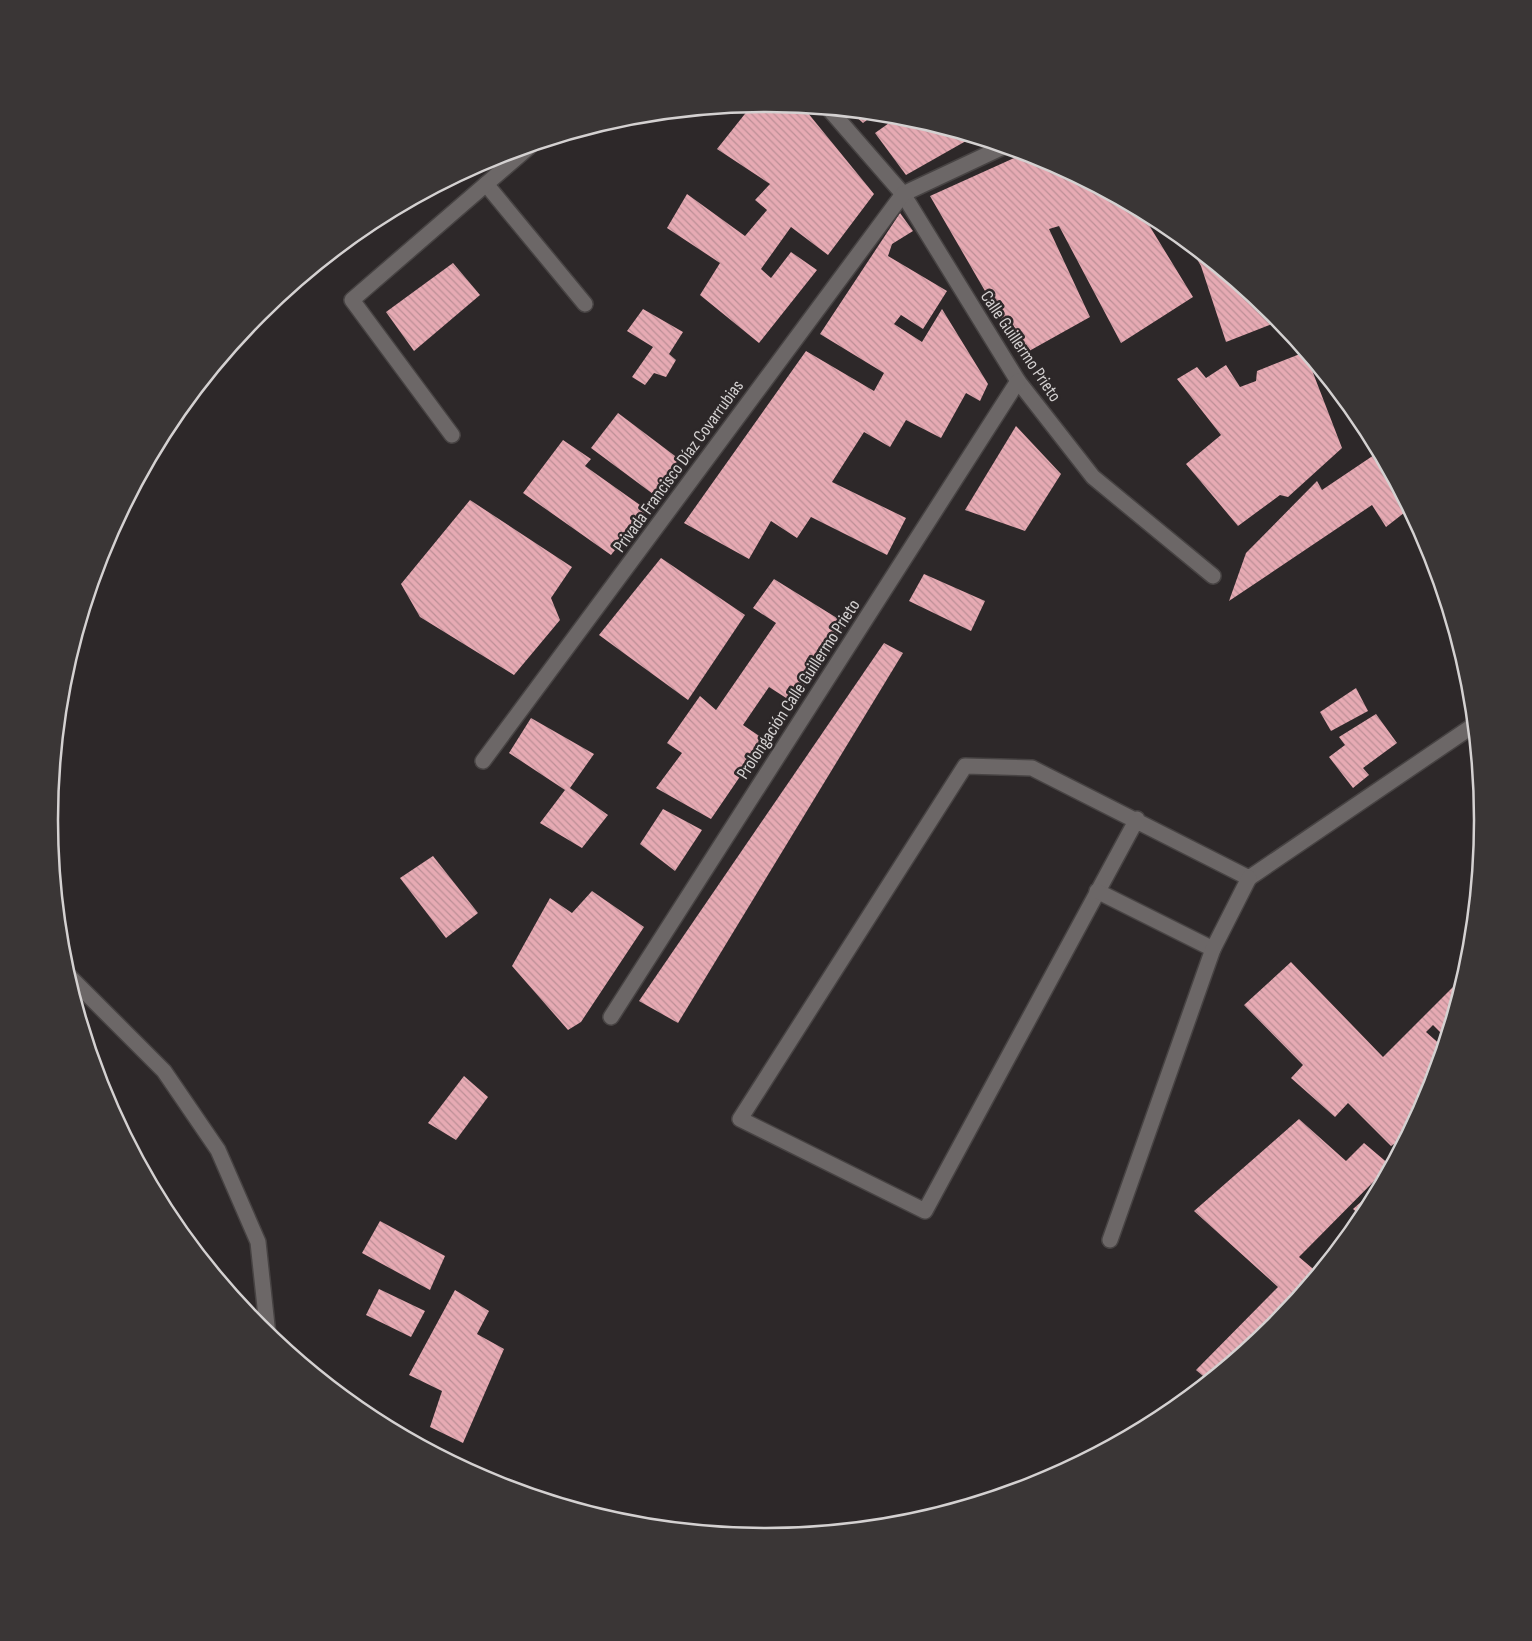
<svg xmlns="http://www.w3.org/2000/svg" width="1532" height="1641" font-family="'Sofia Sans Condensed',sans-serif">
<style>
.building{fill:url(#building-back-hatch)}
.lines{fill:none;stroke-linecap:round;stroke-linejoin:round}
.minor-casing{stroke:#474343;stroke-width:18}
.minor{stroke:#6c6767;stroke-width:15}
.labels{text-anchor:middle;stroke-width:5;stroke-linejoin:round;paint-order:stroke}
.street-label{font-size:18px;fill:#d4d1d1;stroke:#2d2829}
.rim{fill:none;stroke:#d4d1d1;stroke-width:2.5}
</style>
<defs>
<pattern id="building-back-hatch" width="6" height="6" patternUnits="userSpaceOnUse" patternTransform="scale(1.25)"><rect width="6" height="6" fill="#e6aab3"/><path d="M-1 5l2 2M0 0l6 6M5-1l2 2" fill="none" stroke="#bc8f96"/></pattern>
</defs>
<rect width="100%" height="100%" fill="#2d2829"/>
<!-- building -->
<g class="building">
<polygon points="766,103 803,107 874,194 828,255 791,227 761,269 771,278 791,252 817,270 759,343 700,295 720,263 667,228 687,194 745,236 767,210 755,200 770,184 717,149 752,105"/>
<polygon points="851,112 875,114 863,123"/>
<polygon points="899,116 906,117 973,137 906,175 875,133"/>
<polygon points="1025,153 1041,158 1141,212 1193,297 1121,343 1059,226 1049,229 1090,317 1022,355 930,196"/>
<polygon points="900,213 913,231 892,244 888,256 947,291 923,329 901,315 894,324 922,342 942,309 988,384 980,401 966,393 941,438 906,420 890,447 864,432 832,482 906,518 887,555 811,517 797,538 771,521 749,559 684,523 806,351 874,391 884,373 820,334"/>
<polygon points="1188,244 1273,314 1280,321 1226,342 1201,266"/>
<polygon points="453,263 480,295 414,351 386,312"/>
<polygon points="643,309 683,332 669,354 676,360 666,377 654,373 645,385 632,377 653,347 627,331"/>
<polygon points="1305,352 1342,448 1288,497 1280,495 1238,526 1186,464 1221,435 1177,379 1197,367 1206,378 1226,365 1240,387 1256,381 1257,371"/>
<polygon points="618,413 679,459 653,494 591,448"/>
<polygon points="1016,426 1061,474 1025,531 965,510"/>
<polygon points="563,440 591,459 585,466 647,510 611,555 523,493"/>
<polygon points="1377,453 1409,509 1386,527 1372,505 1229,601 1246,553 1317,481 1322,490"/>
<polygon points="470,500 572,567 551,598 560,620 514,675 420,617 401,584"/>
<polygon points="1426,541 1429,546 1436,571 1418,546"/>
<polygon points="661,558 745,615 688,700 599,635"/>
<polygon points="924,574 985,601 971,631 909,601"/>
<polygon points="774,579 845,623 794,703 769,687 743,725 765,740 711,819 656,788 682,753 667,743 700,696 716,710 776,623 753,608"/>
<polygon points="884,643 903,653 678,1023 639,1001"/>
<polygon points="1356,688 1368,711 1331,731 1320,712"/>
<polygon points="1376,714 1397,743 1363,768 1369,775 1353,788 1329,757 1345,745 1339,737"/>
<polygon points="531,718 594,754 570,788 608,815 582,848 540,823 565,790 509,753"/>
<polygon points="663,809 702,830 675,871 640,844"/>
<polygon points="433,856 478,913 446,938 400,878"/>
<polygon points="592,891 644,927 581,1022 568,1030 512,966 550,898 572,913"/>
<polygon points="1291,962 1383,1057 1465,975 1450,1025 1441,1033 1433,1025 1426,1032 1443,1047 1435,1075 1423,1088 1429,1095 1407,1136 1391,1146 1348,1103 1335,1117 1291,1078 1303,1065 1244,1005"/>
<polygon points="464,1076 488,1097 456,1140 428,1123"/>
<polygon points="1299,1119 1346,1161 1364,1143 1390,1165 1299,1257 1318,1273 1273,1328 1209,1381 1196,1370 1278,1287 1194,1211"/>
<polygon points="1381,1184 1363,1218 1353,1209"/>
<polygon points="380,1221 445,1256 430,1290 362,1253"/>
<polygon points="379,1289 425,1311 411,1337 366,1315"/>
<polygon points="455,1290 489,1311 477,1334 504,1349 463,1443 430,1427 442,1391 409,1375"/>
</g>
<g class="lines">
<!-- minor casing -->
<g class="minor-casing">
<g id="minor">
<polyline points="830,110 903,194 1018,381 1093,477 1213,576"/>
<polyline points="486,184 585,304"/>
<polyline points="452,435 352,300 529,147"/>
<polyline points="483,761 903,194 1003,147"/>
<polyline points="1137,819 925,1211 740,1119 965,766 1032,768 1249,878 1474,725"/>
<polyline points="1097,891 1213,949"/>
<polyline points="67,974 164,1071 218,1150 258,1242 268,1335"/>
<polyline points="611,1017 1018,381"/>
<polyline points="1110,1240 1213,949 1249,878"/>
</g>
</g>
<!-- minor -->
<use href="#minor" class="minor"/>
</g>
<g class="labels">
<!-- street labels -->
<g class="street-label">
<text transform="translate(1021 346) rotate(56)" y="6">Calle Guillermo Prieto</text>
<text transform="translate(678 466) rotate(-54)" y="6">Privada Francisco Díaz Covarrubias</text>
<text transform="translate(798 689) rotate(-57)" y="6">Prolongación Calle Guillermo Prieto</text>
</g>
</g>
<!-- crop -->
<path d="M0 0H1532V1641H0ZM58 820a708 708 0 1 1 1416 0a708 708 0 1 1-1416 0Z" fill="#3a3636" fill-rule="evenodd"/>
<path class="rim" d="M58 820a708 708 0 1 1 1416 0a708 708 0 1 1-1416 0Z"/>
</svg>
